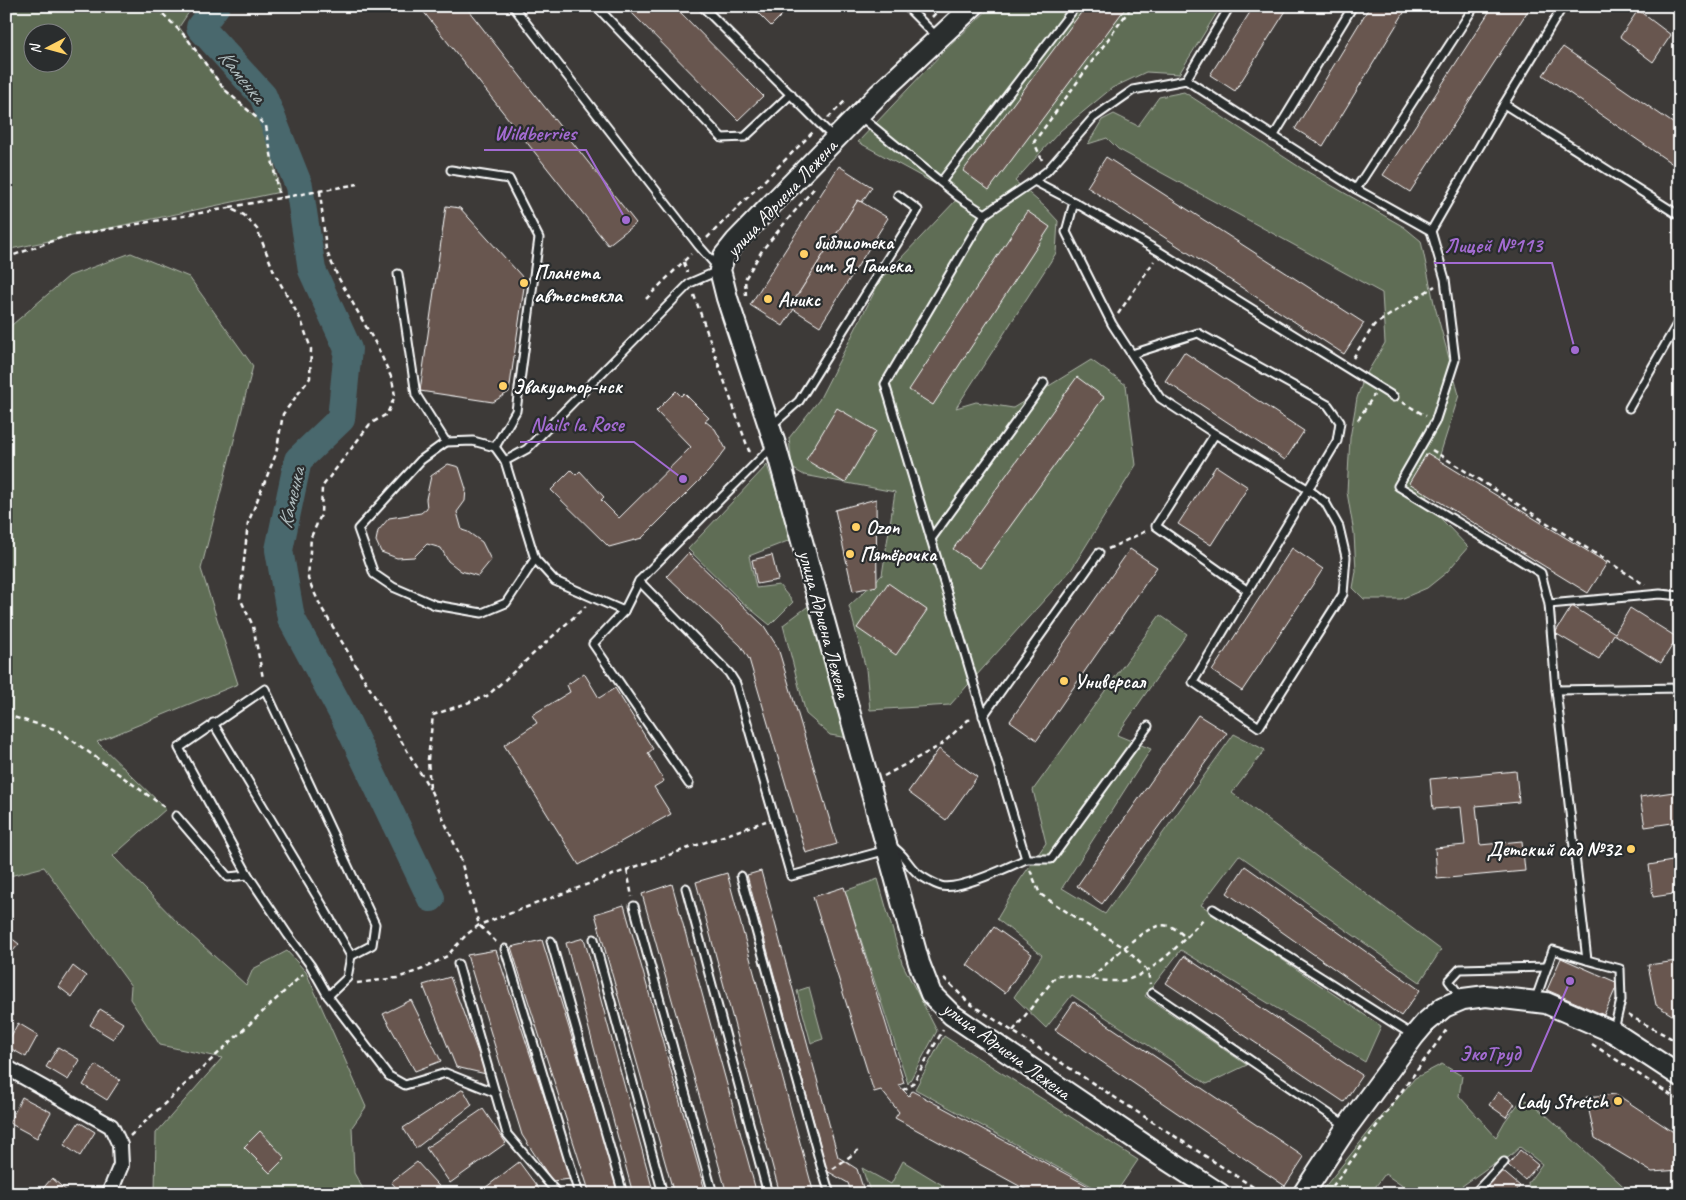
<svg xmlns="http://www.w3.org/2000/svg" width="1686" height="1200" font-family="Caveat,sans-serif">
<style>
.green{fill:#5f6d55;stroke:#afb6aa;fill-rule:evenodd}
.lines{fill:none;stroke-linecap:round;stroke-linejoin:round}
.river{stroke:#4a676d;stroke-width:28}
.building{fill:#685750;stroke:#fff}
.lane-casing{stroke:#fff;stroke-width:11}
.street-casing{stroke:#fff;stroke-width:18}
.secondary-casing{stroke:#fff;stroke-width:24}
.path{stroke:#fff;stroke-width:2.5;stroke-dasharray:5 4;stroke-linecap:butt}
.lane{stroke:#2a2d2e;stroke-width:7}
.street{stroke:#2a2d2e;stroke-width:14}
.secondary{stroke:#2a2d2e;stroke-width:20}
.poi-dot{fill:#ffd166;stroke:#2a2d2e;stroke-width:2}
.labels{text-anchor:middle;stroke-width:4.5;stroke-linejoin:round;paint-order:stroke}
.street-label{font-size:20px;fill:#fff;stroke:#2a2d2e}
.poi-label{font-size:20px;font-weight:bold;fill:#fff;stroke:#2a2d2e;text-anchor:start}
.water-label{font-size:21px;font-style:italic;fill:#aebbbd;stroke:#2a2d2e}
.leader{fill:none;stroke:#a36bd2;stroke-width:2}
.callout-dot{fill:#a36bd2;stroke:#2a2d2e;stroke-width:2}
.callout-label{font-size:21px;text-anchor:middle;font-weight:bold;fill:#a36bd2;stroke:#2a2d2e;stroke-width:4.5;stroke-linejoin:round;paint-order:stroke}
</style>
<rect width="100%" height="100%" fill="#3d3a38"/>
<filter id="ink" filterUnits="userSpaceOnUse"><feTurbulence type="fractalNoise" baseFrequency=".02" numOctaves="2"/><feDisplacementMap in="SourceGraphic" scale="10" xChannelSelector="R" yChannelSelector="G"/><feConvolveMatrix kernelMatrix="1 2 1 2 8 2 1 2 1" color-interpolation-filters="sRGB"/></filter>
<g filter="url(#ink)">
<!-- green -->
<g class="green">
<path d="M6,6h187l-14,21 45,62 42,37 14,66 -274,58zM62,32v30h-30v-30z"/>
<polygon points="992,6 1221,6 1179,74 1146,72 1112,88 1060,131 1015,181 1045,207 1058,221 1056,253 956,408 976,402 1013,408 1091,360 1126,385 1136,465 1071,570 950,705 870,710 866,669 849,606 882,575 895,492 804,475 792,468 789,438 819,400 881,279 959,197 858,142 943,52"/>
<polygon points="1184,92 1301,168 1404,227 1421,241 1434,303 1459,395 1425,502 1468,547 1447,572 1427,588 1401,599 1364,599 1353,588 1356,571 1354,533 1347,492 1350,438 1357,398 1364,378 1385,343 1382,293 1118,149 1107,138 1088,144 1102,120 1114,114 1138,126 1159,97"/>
<polygon points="131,253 189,277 253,366 201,569 238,684 97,742 166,809 113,856 180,925 246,985 253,969 287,951 306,972 366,1107 352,1127 354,1173 366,1194 155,1194 156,1133 222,1058 160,1045 130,999 131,986 44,867 6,877 6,330 69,276"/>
<polygon points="767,465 793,539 749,556 756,588 779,585 793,602 770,625 742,602 688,549"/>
<polygon points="811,604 848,738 830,735 806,714 783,625"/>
<polygon points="1160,615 1187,634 1117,735 1151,749 1062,888 1105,914 1234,734 1265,750 1232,793 1441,950 1420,982 1239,855 1201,905 1381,1026 1365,1062 1181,950 1145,996 1247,1065 1207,1084 1072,995 1046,1028 1014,997 1042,955 997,919 1020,880 1046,843 1033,790"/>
<polygon points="878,879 902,963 937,1031 908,1084 845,891"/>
<polygon points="809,987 823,1039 811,1043 797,991"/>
<polygon points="944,1036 1138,1160 1115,1194 1106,1194 915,1089"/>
<polygon points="1442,1064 1462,1076 1459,1096 1496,1137 1505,1121 1523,1098 1545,1114 1632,1194 1529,1194 1528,1183 1542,1164 1520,1147 1509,1157 1490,1166 1451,1194 1414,1194 1385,1174 1370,1194 1319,1194 1371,1129 1415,1078"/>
<polygon points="903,1161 944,1186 939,1194 871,1194 862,1168 891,1184"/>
</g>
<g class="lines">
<!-- river -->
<polyline class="river" points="216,6 200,27 263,96 299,186 312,270 348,349 341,419 298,460 279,550 291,618 344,716 431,898"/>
</g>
<!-- building -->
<g class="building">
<polygon points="419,6 465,6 636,223 608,245"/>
<polygon points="625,6 674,6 763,96 738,120"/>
<polygon points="751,6 791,6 771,26"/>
<polygon points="1086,6 1127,6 989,190 963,171"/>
<polygon points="1254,6 1289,6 1235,91 1210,75"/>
<polygon points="1370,6 1408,6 1323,146 1295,129"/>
<polygon points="1493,6 1531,6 1410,192 1383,175"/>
<polygon points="1638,10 1671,35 1653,62 1620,37"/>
<polygon points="1563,47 1680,128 1680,169 1543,75"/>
<polygon points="1106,157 1364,323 1344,354 1087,187"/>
<polygon points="839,166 872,187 862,202 858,200 790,307 794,309 783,326 750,305"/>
<polygon points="858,200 888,218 820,326 790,307"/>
<polygon points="446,206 460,208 525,280 509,392 493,402 420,391"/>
<polygon points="1027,211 1050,227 933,405 909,390"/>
<polygon points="1184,352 1304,431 1285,460 1165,381"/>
<polygon points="1077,377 1104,397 980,568 953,549"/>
<polygon points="676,391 681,396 684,393 709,418 705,421 715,429 726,449 709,471 642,538 609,547 551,490 571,470 576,475 580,471 604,497 601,500 619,518 691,447 656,411"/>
<polygon points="837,408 876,431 845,483 806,460"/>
<polygon points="1427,453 1607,563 1588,593 1409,483"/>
<polygon points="448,464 459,467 466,489 465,501 457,512 462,530 468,532 482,542 491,560 478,576 461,571 448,561 441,548 427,544 414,557 397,558 381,552 376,541 378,531 389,518 421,513 427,508 426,499 431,476"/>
<polygon points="1216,466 1248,487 1211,545 1178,524"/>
<polygon points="876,499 877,586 853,591 835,510"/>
<polygon points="1292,548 1323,569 1242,691 1212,671"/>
<polygon points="1130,549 1157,567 1037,740 1010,721"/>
<polygon points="688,553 764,626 778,648 837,844 806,853 749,659 741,646 667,576"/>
<polygon points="772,555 778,580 757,584 752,560"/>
<polygon points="888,583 927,610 896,655 857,628"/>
<polygon points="1572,606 1615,633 1630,608 1678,638 1680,634 1680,640 1677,638 1661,663 1614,634 1599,659 1555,633"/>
<polygon points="584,673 599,698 615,688 653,749 648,753 664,781 654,787 671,814 579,865 504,745 537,723 532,715 570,692 567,685"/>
<polygon points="1198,715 1227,733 1102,904 1077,886"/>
<polygon points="939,749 977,777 946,820 908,792"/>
<polygon points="1516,771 1519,802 1476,806 1480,845 1522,841 1525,871 1437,879 1435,848 1465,845 1461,807 1433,809 1430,779"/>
<polygon points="1680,791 1680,893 1653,897 1649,865 1678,860 1672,823 1645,827 1640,797"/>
<polygon points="1245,866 1420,990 1401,1016 1227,893"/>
<polygon points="761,871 838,1157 857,1169 865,1194 852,1194 848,1183 827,1171 747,875"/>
<polygon points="727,873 814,1194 780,1194 696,882"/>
<polygon points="672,884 757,1194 727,1194 642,894"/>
<polygon points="844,887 904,1083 899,1085 903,1090 909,1096 912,1091 1092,1188 1088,1194 1034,1194 895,1118 899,1112 881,1090 874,1092 813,897"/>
<polygon points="624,905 706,1194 674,1194 595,914"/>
<polygon points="994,927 1032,954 1005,993 967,965"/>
<polygon points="6,934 19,944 6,959"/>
<polygon points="584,938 654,1194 633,1194 566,943"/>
<polygon points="542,940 620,1194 590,1194 511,947"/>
<polygon points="496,950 571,1179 552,1181 522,1135 467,955"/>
<polygon points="1184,956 1362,1075 1344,1102 1166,983"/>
<polygon points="1561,958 1618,983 1604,1015 1547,990"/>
<polygon points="1677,961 1680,963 1680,1020 1656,1005 1648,965"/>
<polygon points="73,966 86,976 72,997 59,987"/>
<polygon points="450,977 486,1074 456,1067 423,985"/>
<polygon points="411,1000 441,1061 415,1071 383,1014"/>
<polygon points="1074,1002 1304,1157 1285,1186 1055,1030"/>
<polygon points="100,1009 123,1023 113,1039 90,1025"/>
<polygon points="18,1023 38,1035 26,1057 6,1046"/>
<polygon points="58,1047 80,1060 68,1080 46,1067"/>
<polygon points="96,1065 120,1080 107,1100 83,1085"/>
<polygon points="463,1089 472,1105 416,1148 403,1128"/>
<polygon points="1498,1092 1515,1104 1506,1117 1489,1105"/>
<polygon points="1616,1094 1675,1133 1680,1159 1680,1170 1652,1172 1595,1138 1586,1097"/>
<polygon points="22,1097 51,1112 37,1138 9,1123"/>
<polygon points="483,1109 506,1143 450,1183 426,1148"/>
<polygon points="79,1122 95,1132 80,1156 64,1145"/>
<polygon points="260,1131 285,1158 270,1173 244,1147"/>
<polygon points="1520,1150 1538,1165 1525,1180 1508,1165"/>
<polygon points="417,1162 446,1194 402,1194 391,1182"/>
<polygon points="519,1162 539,1189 532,1194 477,1194"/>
<polygon points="1500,1169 1520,1186 1514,1194 1496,1194 1486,1185"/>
<polygon points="52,1178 70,1194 38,1194"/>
</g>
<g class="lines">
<!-- lane casing -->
<g class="lane-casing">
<g id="lane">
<polyline points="596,6 722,138 745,137 791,94"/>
<polyline points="702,6 833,137"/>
<polyline points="906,6 938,38"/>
<polyline points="1186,80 1230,6"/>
<polyline points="1504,104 1680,216"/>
<polyline points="860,116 959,197 985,214"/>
<polyline points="1273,137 1353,6"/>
<polyline points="451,170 509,179 539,238 516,411 495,447"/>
<polyline points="1034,181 1047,171 1093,118 1133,90 1186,80 1356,189 1431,231 1445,279 1455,360 1435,422 1398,486 1541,573 1549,604 1556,690 1587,960 1620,969 1621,1000 1614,1030"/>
<polyline points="941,182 1076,6"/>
<polyline points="1356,189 1474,7"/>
<polyline points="1074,202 1066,232 1112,324 1160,398 1215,434 1309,490 1325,502 1339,527 1346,557 1343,594 1259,727 1193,682 1337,441 1340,422 1328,405 1198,333 1132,354"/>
<polyline points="1431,231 1504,104 1563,6"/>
<polyline points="398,274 416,395 446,442"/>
<polyline points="1629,408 1680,319"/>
<polyline points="771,426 799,401 918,210 898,195"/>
<polyline points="1215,434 1156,526 1248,591"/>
<polyline points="505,461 527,449 690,283 720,270 699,246 513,6"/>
<polyline points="931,539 1044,383"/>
<polyline points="535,559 506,603 482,613 435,605 393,587 374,574 358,529 421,460 446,442 473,441 495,447 505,461 535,559 555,581 624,611"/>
<polyline points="639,581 729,673 736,684 791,876 887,850"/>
<polyline points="1549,604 1660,594 1680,596"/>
<polyline points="1556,690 1680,688"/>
<polyline points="983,716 1099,553"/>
<polyline points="213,723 321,903 351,956 347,978 328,996"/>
<polyline points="689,784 593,644 624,611 639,581 773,446"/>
<polyline points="176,816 228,877 248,875 288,935 311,966 328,996 389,1076 405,1085 446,1073 496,1093"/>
<path d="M890,845c16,10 15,17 27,28 5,4 17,11 24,13 17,5 68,-19 85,-27l-141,-475 100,-170 49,-33 40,21 86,50 234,145"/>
<polyline points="1026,859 1051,859 1148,726"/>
<polyline points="248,875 179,748 265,689 375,924 372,945 351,956"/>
<polyline points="741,876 821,1166 830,1194"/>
<polyline points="686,888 768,1194"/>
<polyline points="634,906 713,1194"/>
<polyline points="1213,909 1414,1036"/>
<polyline points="594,939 663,1194"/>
<polyline points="551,941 623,1194"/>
<polyline points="505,949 579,1194"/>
<polyline points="458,964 507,1134 558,1194"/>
<polyline points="1152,993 1345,1125"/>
<polyline points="1461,997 1449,981 1460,969 1547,967"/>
<polyline points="1535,1001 1553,950 1587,960"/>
<polyline points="1474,1194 1504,1162"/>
</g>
</g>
<!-- street casing -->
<g class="street-casing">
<polyline id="street" points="6,1067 111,1126 120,1145 121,1165 109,1194"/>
</g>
<!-- secondary casing -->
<g class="secondary-casing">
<g id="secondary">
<polyline points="973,6 879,94 736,241 724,256 720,270 727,298 775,444 919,963 931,994 952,1015 1158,1154 1220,1194"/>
<polyline points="1303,1194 1347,1127 1414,1036 1425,1023 1444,1007 1463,999 1486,996 1546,1003 1613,1032 1680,1076"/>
</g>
</g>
<!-- path -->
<g class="path">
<polyline points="167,6 163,14 186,37 224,89 266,126 279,198"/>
<polyline points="6,14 13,6"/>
<polyline points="932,17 943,6"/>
<polyline points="828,118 847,99"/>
<polyline points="1042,160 1034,142 1132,6"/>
<polyline points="320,191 326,250 338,277 377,346 392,379 395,396 387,414 370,424 322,487 321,515 311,537 308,579 321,607 430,789"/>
<polyline points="230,207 358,184"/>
<polyline points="707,238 813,132"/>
<polyline points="6,258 63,237 229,208 244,215 257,229 275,274 301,320 311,349 310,378 283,414 276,454 248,523 240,598 253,626 263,678"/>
<polyline points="684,262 687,272"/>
<polyline points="694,295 749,451 754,449"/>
<polyline points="746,296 745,279 763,249 816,186"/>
<polyline points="646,299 691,254"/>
<polyline points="1118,314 1154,261"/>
<polyline points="1353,358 1374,325 1435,286"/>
<polyline points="1402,402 1426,416"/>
<polyline points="1358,420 1374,395"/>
<polyline points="1432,450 1645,585"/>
<polyline points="1108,549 1146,531"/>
<polyline points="6,715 58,730 167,809"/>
<polyline points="884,776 941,745 968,720 974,719"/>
<polyline points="627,870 632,897"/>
<polyline points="1030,870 1040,894 1079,920 1125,948 1148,971 1150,984"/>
<polyline points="496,942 479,925 459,854 430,789 428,759 433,715 487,696 586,606"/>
<polyline points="944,978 969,1003 1264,1194"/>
<path d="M1091,978c16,-14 48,-48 68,-52 11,-3 20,5 27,12"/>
<polyline points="357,983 397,978 423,969 447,956 466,935 479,925 626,870 766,821"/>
<polyline points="1628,1015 1680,1043"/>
<path d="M1013,1031l44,-56c18,1 45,7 62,6 31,-2 66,-42 86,-64"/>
<polyline points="1592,1044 1680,1101"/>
<polyline points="903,1090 912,1085 943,1030"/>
<polyline points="130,1136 303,974"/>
<polyline points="833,1169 861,1148"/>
<polyline points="1327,1194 1447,1029"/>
</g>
<!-- lane -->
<use href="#lane" class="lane"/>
<!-- street -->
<use href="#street" class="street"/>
<!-- secondary -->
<use href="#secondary" class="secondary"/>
</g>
</g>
<!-- markers -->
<g class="poi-dot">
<circle cx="804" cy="254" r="5"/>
<circle cx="524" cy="283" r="5"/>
<circle cx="768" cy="299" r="5"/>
<circle cx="503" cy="386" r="5"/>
<circle cx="856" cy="527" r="5"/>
<circle cx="850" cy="554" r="5"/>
<circle cx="1064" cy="681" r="5"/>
<circle cx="1631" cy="849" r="5"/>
<circle cx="1618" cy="1101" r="5"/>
</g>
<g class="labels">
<!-- street labels -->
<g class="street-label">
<text transform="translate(781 198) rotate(-47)" y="7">улица Адриена Лежена</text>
<text transform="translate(825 624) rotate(75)" y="7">улица Адриена Лежена</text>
<text transform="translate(1007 1050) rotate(36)" y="7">улица Адриена Лежена</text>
</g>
<!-- poi labels -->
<g class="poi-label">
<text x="814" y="249">библиотека<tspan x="814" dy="23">им. Я. Гашека</tspan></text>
<text x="534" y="279">Планета<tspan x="534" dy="23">автостекла</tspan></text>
<text x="778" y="306">Аникс</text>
<text x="513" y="393">Эвакуатор-нск</text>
<text x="866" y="534">Ozon</text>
<text x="860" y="561">Пятёрочка</text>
<text x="1074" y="688">Универсал</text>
<text x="1621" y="856" text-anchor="end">Детский сад №32</text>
<text x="1608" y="1108" text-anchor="end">Lady Stretch</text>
</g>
<!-- water labels -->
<g class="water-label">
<text transform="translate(242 76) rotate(51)" y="7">Каменка</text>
<text transform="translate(291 498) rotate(-77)" y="7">Каменка</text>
</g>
</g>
<!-- callouts -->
<path class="leader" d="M626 220L586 150H484M1575 350L1552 263H1434M683 479L634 442H520M1570 981L1531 1071H1450"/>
<g class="callout-dot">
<circle cx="626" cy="220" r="5"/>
<circle cx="1575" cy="350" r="5"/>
<circle cx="683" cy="479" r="5"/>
<circle cx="1570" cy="981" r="5"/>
</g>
<g class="callout-label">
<text x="535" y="140">Wildberries</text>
<text x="1493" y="252">Лицей №113</text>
<text x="577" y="431">Nails la Rose</text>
<text x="1490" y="1060">ЭкоТруд</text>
</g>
<!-- margin -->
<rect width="1686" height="1200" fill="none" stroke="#2a2d2e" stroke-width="25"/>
<rect x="12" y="12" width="1661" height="1175" fill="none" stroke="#fff" stroke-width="2" filter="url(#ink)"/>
<!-- north arrow -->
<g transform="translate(48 48) rotate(264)"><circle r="24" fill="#2a2d2e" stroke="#7f8182"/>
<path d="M0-4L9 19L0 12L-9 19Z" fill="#ffd166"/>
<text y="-8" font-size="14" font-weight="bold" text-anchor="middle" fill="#ffffff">N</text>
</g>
</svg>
